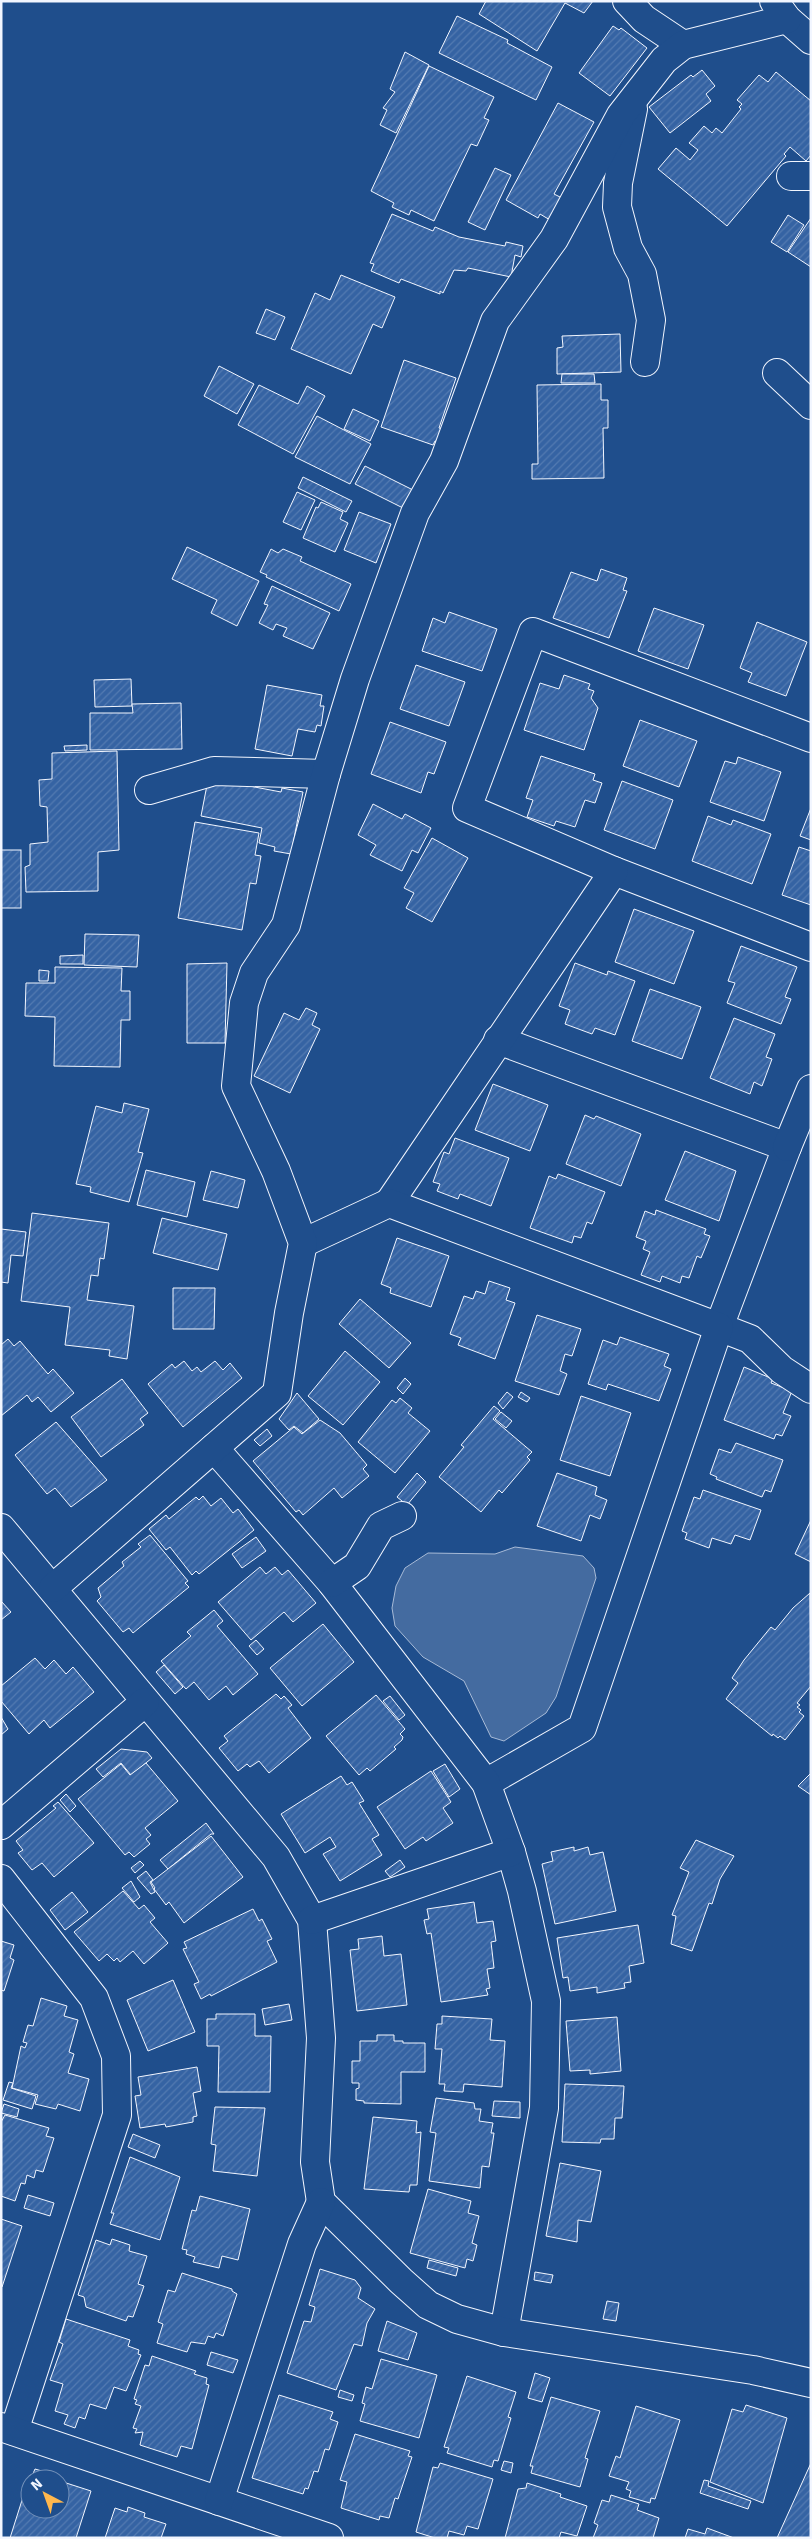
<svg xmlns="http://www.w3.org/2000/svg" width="812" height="2539" font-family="Signika,sans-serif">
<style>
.water{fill:#446ba0;stroke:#a8bbd7}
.building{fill:url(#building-hatch);stroke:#f2f6ff}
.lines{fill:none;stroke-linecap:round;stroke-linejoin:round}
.minor-casing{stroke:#f2f6ff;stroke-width:30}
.minor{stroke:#1f4e8c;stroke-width:28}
</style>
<defs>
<pattern id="building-hatch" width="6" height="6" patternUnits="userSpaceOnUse" patternTransform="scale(1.25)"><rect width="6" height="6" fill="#3563a3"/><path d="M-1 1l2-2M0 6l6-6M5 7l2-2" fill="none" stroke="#537ab1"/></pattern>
</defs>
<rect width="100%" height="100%" fill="#1f4e8c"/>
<!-- water -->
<polygon class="water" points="515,1547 583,1556 594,1568 596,1578 556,1697 546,1713 504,1741 491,1737 464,1681 423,1657 395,1626 392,1608 396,1586 405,1568 428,1553 495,1554"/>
<!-- building -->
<g class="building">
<polygon points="486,1 593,1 584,13 565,3 537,51 479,14"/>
<polygon points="457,16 508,40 507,43 552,67 536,100 439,53"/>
<polygon points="613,26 619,30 621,28 647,48 610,96 579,73"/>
<polygon points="405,52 429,65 396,133 380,125 387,110 383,108 395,92 390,89"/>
<polygon points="429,66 494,97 484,118 489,120 477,146 471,144 434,221 411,210 409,215 392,207 394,203 371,191"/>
<polygon points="702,70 715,86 706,94 711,101 670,133 649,107 691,75 693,77"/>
<polygon points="776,72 811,101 811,155 806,161 790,147 784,154 786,156 727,226 658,169 676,148 690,160 698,150 689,143 704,126 712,133 716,128 722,133 741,109 739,107 742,104 737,100 759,75 768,82"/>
<polygon points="558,103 594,122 554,194 562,198 550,220 540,214 538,218 506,200"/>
<polygon points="495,168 511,175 485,230 468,222"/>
<polygon points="392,214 433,231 435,227 459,237 505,246 506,242 523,246 521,257 515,255 511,277 468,268 466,271 454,270 443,293 440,291 440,294 401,279 399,283 371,271 374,264 370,263"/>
<polygon points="788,215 804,225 787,252 771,242"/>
<polygon points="811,218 811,267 788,252"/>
<polygon points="341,275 395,297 382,328 373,324 351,374 291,349 315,293 330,300"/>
<polygon points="266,309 285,317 275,340 256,333"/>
<polygon points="620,334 621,372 557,374 557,348 563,347 562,336"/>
<polygon points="404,360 456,378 439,428 444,430 439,442 435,441 433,445 381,427"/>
<polygon points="219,366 254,384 237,414 204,396"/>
<polygon points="562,374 594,374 595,383 561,383"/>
<polygon points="601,384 601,400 608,400 608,428 603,428 604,478 532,479 532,464 538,464 537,385"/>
<polygon points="259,385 298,404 307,386 325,396 293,454 238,425"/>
<polygon points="353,409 379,421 370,441 344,429"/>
<polygon points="317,416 371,444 350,484 295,457"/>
<polygon points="365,466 413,490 403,508 355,484"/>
<polygon points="303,477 352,501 346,512 298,488"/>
<polygon points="297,492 315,500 301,530 283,522"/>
<polygon points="321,502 343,512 340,519 348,523 335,552 303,538 316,507 318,508"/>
<polygon points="359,512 391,524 376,563 344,550"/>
<polygon points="187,547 259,581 237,626 211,613 217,600 172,579"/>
<polygon points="271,549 278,553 283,549 302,557 300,561 351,584 339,611 266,577 267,575 260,572"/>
<polygon points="601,569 627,578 623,590 627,591 609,638 553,618 571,572 597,581"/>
<polygon points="272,586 330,613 313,649 283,636 287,628 276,624 273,630 259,623 268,605 264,604"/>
<polygon points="654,608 704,625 688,669 638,651"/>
<polygon points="449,612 497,629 482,671 422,651 433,618 445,623"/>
<polygon points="757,622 807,642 786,696 748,682 752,673 740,668"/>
<polygon points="416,665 465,682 449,726 400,709"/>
<polygon points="564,675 590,684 588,689 594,691 591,698 598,708 584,750 524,730 540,683 559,689"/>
<polygon points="131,679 132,706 95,707 94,680"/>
<polygon points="267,685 322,695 320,706 324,706 321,726 317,725 315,732 298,729 292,756 255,749"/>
<polygon points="181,703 182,749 90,750 90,713 133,713 132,704"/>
<polygon points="640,720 697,741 679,787 623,766"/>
<polygon points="390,722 446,742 434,774 428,772 421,793 371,774"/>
<polygon points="87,745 87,750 65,751 64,746"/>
<polygon points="117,751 119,850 98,852 98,891 26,892 25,867 30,865 30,844 48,842 47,807 40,806 39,780 52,779 52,753"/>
<polygon points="541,756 595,774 593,780 602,783 595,803 585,800 575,827 556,821 554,826 527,817 533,800 526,798"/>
<polygon points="738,757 781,772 764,821 710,802 725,761 736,764"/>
<polygon points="223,781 281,792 282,788 303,792 291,854 274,851 275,847 259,843 262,828 201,816 207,785 214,786 215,783"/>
<polygon points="622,781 673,800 655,849 604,830"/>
<polygon points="373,804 402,819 405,814 431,828 418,853 412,850 402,871 370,855 376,845 358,835"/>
<polygon points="811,808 811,840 800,836"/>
<polygon points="708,816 731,825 733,820 771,834 752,884 692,861"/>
<polygon points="195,822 259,833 255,855 261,856 256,884 250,883 242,930 178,918"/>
<polygon points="432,838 468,858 432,922 406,908 414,893 404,888"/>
<polygon points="799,847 811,851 811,905 782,895"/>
<rect x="1" y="850" width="20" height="58"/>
<polygon points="634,909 694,931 674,984 615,962"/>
<polygon points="85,934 139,935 137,967 84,965"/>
<polygon points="741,946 797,967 785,997 791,999 781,1024 727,1003 735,983 728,981"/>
<polygon points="83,955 83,964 60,964 60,956"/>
<polygon points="227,963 225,1043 187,1043 187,964"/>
<polygon points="575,963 607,975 608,971 635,981 615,1035 595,1028 592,1034 565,1024 570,1010 559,1006"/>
<polygon points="55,967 122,968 121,991 130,991 130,1020 121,1020 120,1067 54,1066 55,1017 25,1016 26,983 55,983"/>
<polygon points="39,970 49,971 48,981 39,981"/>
<polygon points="650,989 701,1007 682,1059 632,1041"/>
<polygon points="306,1008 317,1013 312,1025 320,1029 290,1093 254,1076 284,1013 299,1020"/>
<polygon points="734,1018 775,1034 766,1057 772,1059 762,1086 754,1082 750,1094 710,1078"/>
<polygon points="493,1084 548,1105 530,1151 475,1130"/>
<polygon points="124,1103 149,1109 138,1152 143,1153 129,1202 90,1192 91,1187 76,1184 96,1106 122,1113"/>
<polygon points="585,1115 594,1119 596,1116 641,1134 621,1186 566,1164"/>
<polygon points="455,1138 509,1158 491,1206 460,1194 458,1199 437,1191 440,1184 433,1182 444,1152 449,1154"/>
<polygon points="685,1151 736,1171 719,1221 665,1200"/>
<polygon points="146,1170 195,1182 187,1217 137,1205"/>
<polygon points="211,1171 245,1180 238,1208 203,1200"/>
<polygon points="558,1174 605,1192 592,1224 587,1222 581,1238 574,1236 572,1243 530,1228 549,1176 556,1179"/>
<polygon points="656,1210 706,1229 704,1234 710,1236 701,1258 697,1256 689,1278 682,1276 680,1283 662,1276 660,1282 641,1275 650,1252 643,1249 646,1241 636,1237 645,1211 655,1215"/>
<polygon points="32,1213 109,1223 104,1259 100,1258 98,1276 91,1275 87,1300 134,1306 127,1359 109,1356 110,1350 65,1345 70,1307 21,1301"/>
<polygon points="162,1218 227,1234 218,1270 153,1253"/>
<polygon points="1,1229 26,1232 23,1256 11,1255 8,1283 1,1282"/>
<polygon points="397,1238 449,1256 431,1307 390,1293 391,1288 381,1284"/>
<polygon points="489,1281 510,1288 506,1300 515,1303 495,1359 458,1345 461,1338 450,1334 464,1296 473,1299 476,1291 485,1294"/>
<polygon points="173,1288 215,1288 214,1329 173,1329"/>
<polygon points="360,1299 411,1343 389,1368 339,1324"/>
<polygon points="537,1315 581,1329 572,1356 565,1354 560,1371 567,1374 559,1395 515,1381"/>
<polygon points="620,1337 669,1354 664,1366 671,1369 659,1401 608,1384 606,1390 588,1384 603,1340 617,1345"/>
<polygon points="8,1339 14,1346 20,1341 48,1374 53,1369 74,1393 51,1412 38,1397 32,1402 27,1395 1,1416 1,1345"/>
<polygon points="345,1351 380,1382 343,1425 308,1396"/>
<polygon points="184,1361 192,1371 197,1367 201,1372 215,1361 223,1370 230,1363 242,1378 183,1427 148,1384 172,1364 175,1368"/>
<polygon points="744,1367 773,1379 771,1383 792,1391 783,1413 791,1416 782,1436 776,1434 774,1439 724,1420"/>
<polygon points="405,1378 411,1384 403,1394 397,1388"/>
<polygon points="122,1379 148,1413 140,1419 144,1425 101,1457 71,1417"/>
<polygon points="507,1392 513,1397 503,1409 498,1403"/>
<polygon points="521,1392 530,1398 527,1402 518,1397"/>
<polygon points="297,1393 319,1419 303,1433 294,1426 289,1430 279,1419"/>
<polygon points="581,1396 631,1413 610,1476 560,1460"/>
<polygon points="400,1398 412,1408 408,1413 430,1431 395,1473 358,1442 392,1400 396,1403"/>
<polygon points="494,1406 500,1411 493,1419 532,1452 527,1457 530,1460 502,1493 499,1490 481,1512 439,1477 464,1447 461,1445"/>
<polygon points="501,1412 512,1421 506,1428 495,1419"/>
<polygon points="320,1420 340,1433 367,1465 363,1469 369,1476 342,1498 334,1488 303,1515 299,1510 296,1512 253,1461 294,1427 302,1434"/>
<polygon points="56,1422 107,1480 71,1507 55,1488 47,1494 15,1455"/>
<polygon points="267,1429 272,1436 260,1446 254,1440"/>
<polygon points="736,1443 783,1460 771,1492 765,1490 762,1497 716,1479 717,1477 710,1474 719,1449 731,1453"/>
<polygon points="417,1473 426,1482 407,1505 397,1497"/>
<polygon points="557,1473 597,1487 595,1495 607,1500 600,1519 590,1515 581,1541 537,1526"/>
<polygon points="703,1490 761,1510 750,1540 735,1535 731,1544 712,1538 709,1548 685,1539 687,1533 682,1531 694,1497 700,1499"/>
<polygon points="203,1496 211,1506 221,1498 233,1513 238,1509 254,1530 199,1574 196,1571 192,1575 170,1547 166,1550 149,1529 166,1515 169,1519 196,1497 199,1500"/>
<polygon points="811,1520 811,1562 795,1554"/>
<polygon points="150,1535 188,1581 185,1583 189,1587 133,1633 129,1628 123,1632 97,1601 101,1597 98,1588 124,1566 122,1562 141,1547 138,1544"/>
<polygon points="256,1537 266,1551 242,1568 232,1554"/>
<polygon points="260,1567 266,1574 275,1567 282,1575 288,1570 316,1603 293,1622 284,1612 251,1640 218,1602"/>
<polygon points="810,1593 811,1686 797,1703 800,1705 797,1707 801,1710 799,1712 804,1716 785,1740 780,1736 778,1738 773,1734 772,1736 726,1699 738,1683 732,1678 744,1660 771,1627 775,1630 793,1608"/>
<polygon points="1,1601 11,1612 1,1620"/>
<polygon points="214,1610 223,1621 217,1626 258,1674 233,1695 226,1686 209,1700 194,1682 186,1689 161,1661 191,1636 187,1632"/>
<polygon points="323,1624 354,1662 302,1706 270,1668"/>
<polygon points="256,1640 264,1649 257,1655 249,1646"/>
<polygon points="35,1658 45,1669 54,1660 66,1674 73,1667 94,1692 50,1728 44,1720 29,1734 1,1701 1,1686"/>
<polygon points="164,1665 183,1687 175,1694 156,1672"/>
<polygon points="276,1694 281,1699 284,1696 292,1705 288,1708 311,1738 269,1773 259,1761 250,1767 247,1764 238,1771 219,1748 228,1741 224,1736"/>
<polygon points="376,1695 405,1729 400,1734 403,1737 402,1740 394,1747 396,1749 370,1771 367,1768 359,1775 326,1736"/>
<polygon points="390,1696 405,1715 399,1720 383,1701"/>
<polygon points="1,1717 8,1729 1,1735"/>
<polygon points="121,1749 147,1752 152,1758 131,1775 121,1763 103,1777 96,1769"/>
<polygon points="146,1763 178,1801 145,1828 151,1835 146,1839 150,1844 134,1857 129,1852 125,1855 78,1799 121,1764 130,1775"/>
<polygon points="445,1764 460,1789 449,1797 433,1771"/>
<polygon points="431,1771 451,1802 443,1808 453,1823 426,1841 423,1837 405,1849 377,1807"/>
<polygon points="811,1773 811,1795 798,1786"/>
<polygon points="341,1776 347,1785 352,1782 364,1801 359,1803 379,1835 372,1839 382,1855 340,1881 323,1854 336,1847 330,1837 305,1853 281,1814"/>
<polygon points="66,1794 76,1806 70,1812 60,1800"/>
<polygon points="58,1802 94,1843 54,1877 42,1863 32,1870 18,1853 23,1850 16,1841 56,1808 53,1806"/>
<polygon points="206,1823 214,1834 211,1834 168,1869 160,1860"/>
<polygon points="211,1836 243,1877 184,1923 169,1902 166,1905 154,1889 155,1888 151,1882"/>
<polygon points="696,1840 734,1856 720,1879 712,1904 709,1903 692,1951 671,1944 676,1916 672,1915 689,1872 680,1868"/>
<polygon points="574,1847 574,1851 588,1847 590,1855 603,1852 616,1911 555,1924 542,1864 553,1861 551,1852"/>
<polygon points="400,1860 405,1867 390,1877 385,1871"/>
<polygon points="140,1861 144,1865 135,1873 131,1868"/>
<polygon points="146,1871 153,1880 150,1882 155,1892 151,1894 137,1878"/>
<polygon points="131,1881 140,1897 134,1902 122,1888"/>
<polygon points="123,1891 139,1909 144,1905 155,1918 150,1922 168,1943 144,1964 133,1951 120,1962 117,1958 114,1961 107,1954 99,1961 74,1932"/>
<polygon points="72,1892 88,1912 65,1930 50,1910"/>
<polygon points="474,1902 477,1923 493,1921 496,1941 491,1942 494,1968 487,1969 490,1988 486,1989 488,1995 441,2002 431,1933 427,1934 424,1920 429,1919 427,1909"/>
<polygon points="253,1909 259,1921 262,1919 272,1939 267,1941 277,1962 211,1996 210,1994 201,1999 194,1984 199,1982 183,1949 187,1948 184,1942"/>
<polygon points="638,1925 644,1963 629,1966 631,1982 624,1983 625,1988 597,1993 597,1987 570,1991 568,1977 563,1978 557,1938"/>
<polygon points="382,1936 384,1956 401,1954 407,2005 357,2011 350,1950 359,1949 358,1939"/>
<polygon points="1,1941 14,1945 10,1958 14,1960 4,1991 1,1990"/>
<polygon points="173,1980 195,2032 148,2051 127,2000"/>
<polygon points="41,1998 67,2006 64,2016 78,2020 69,2052 74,2054 68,2073 89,2079 80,2111 58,2104 56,2109 35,2104 38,2095 12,2088 21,2046 25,2048 27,2043 23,2042 28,2025 33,2026"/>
<polygon points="289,2004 292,2020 265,2025 262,2009"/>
<polygon points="216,2014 255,2014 255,2036 271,2036 270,2092 218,2092 219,2046 207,2046 207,2019 216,2019"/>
<polygon points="442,2016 492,2019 490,2040 505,2041 502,2087 464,2084 463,2092 444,2091 445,2084 439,2084 442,2049 435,2049 437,2024 442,2024"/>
<polygon points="617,2017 621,2071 590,2074 590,2070 570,2071 566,2021"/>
<polygon points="377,2035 394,2035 394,2041 403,2041 403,2043 425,2043 425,2072 401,2072 401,2104 364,2103 364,2101 356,2100 356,2089 359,2088 359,2083 352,2083 352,2061 360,2061 360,2041 377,2041"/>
<polygon points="197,2067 201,2091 193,2093 197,2116 193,2117 193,2122 166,2127 165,2124 140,2128 135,2096 141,2095 138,2077"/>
<polygon points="9,2082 13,2083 11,2088 36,2096 32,2109 3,2100"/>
<polygon points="565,2084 624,2086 622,2118 615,2118 614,2139 601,2139 600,2143 562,2142"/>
<polygon points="436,2098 474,2103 475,2109 481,2109 479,2121 493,2123 491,2133 494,2133 489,2167 482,2166 480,2188 429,2181 436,2133 430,2132"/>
<polygon points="494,2101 520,2102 520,2118 492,2116"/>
<polygon points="4,2104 19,2109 17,2117 1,2113"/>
<polygon points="215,2107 265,2108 257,2176 213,2171 216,2145 211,2144"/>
<polygon points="5,2115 49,2128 46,2136 54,2138 43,2172 36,2170 34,2178 27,2175 25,2184 21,2183 15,2201 1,2196 1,2122"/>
<polygon points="373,2117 417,2121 416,2133 421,2132 417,2185 410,2185 409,2192 364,2189"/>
<polygon points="133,2134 160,2145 155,2158 128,2147"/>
<polygon points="130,2157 180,2177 160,2240 110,2224 114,2213 111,2213"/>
<polygon points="560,2163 601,2171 591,2222 578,2220 577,2242 546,2236"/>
<polygon points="428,2189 471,2201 468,2213 479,2216 472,2243 477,2245 473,2261 467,2259 465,2268 410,2253"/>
<polygon points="28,2195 54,2203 50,2216 24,2208"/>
<polygon points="200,2196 250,2209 238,2260 222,2256 219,2268 193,2262 195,2257 186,2254 187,2250 182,2249 192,2210 196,2211"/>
<polygon points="1,2219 22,2226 2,2287 1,2286"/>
<polygon points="112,2239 130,2245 129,2251 147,2256 138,2284 144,2286 133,2317 128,2316 126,2321 86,2307 84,2297 78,2295 96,2240 110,2245"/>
<polygon points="429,2260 458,2268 456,2276 427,2268"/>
<polygon points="320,2269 355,2280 361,2288 358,2298 375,2309 367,2323 362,2346 354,2344 336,2390 287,2373 304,2321 311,2322 315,2307 309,2305"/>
<polygon points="535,2272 553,2275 551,2283 534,2280"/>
<polygon points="182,2273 232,2289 232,2291 237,2294 223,2336 216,2333 214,2338 208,2336 205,2344 191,2342 187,2352 157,2343 163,2324 158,2322 168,2290 175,2292"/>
<polygon points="607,2301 619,2303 616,2321 603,2319"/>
<polygon points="66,2319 130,2340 128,2346 139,2350 138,2354 141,2355 126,2391 114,2387 106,2409 90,2404 85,2419 79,2417 75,2428 64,2424 68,2415 55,2411 63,2384 50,2380 63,2344 59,2342"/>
<polygon points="387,2321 417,2333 408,2360 378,2351"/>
<polygon points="211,2352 238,2360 233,2373 207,2365"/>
<polygon points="152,2356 196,2371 194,2374 207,2378 206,2384 209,2385 192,2449 181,2446 177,2457 140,2445 143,2432 135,2433 137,2429 133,2428 141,2406 135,2404 137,2400 134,2399 145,2365 149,2366"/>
<polygon points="381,2359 437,2375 419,2438 360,2421 365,2404 362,2403 366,2387 372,2389"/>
<polygon points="535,2373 550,2378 542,2402 528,2398"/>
<polygon points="467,2376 516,2392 508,2417 511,2418 498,2461 494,2460 492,2467 447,2453 449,2448 444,2447"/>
<polygon points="340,2390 354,2395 352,2401 338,2397"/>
<polygon points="279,2395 333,2412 330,2419 338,2422 329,2450 325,2449 318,2472 314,2471 308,2489 305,2488 303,2494 252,2478"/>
<polygon points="551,2397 600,2411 585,2458 588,2459 580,2487 531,2473 533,2466 530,2466"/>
<polygon points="746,2405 787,2418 763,2503 710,2482 732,2409 743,2412"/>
<polygon points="636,2406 680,2420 655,2499 651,2498 650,2503 629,2497 631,2491 626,2489 629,2482 609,2476 616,2456 620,2458"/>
<polygon points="355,2434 410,2451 408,2456 412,2457 398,2499 395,2498 389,2518 380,2516 379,2520 341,2508 347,2482 340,2480"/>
<polygon points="504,2461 513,2463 511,2473 501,2470"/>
<polygon points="440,2463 493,2479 478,2529 467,2526 464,2535 449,2531 447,2538 435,2538 416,2532 433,2467 438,2468"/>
<polygon points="811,2463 811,2538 777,2538"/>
<polygon points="35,2469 59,2476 58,2479 30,2479 30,2509 60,2509 60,2481 91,2491 76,2538 10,2538 30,2475 32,2476"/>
<polygon points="704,2480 709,2481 708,2486 751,2501 748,2509 700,2493"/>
<polygon points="527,2483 561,2494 560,2497 587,2506 577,2536 561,2532 559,2538 505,2538 518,2489 526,2488"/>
<polygon points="611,2495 639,2504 637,2510 659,2518 653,2538 593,2538 598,2525 594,2523 602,2500 609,2502"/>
<polygon points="128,2507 145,2513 144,2517 166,2524 161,2538 105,2538 115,2508 127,2512"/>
<polygon points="707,2528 734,2538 685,2538 688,2529 705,2534"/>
</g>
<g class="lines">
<!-- minor casing -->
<g class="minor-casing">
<g id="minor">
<polyline points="627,1 644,19 683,45"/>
<polyline points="774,1 787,19 811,40"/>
<polyline points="633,109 618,183 617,207 628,248 642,274 651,320 645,362"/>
<polyline points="791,176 811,176"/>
<polyline points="777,373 811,405"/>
<polyline points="149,790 214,771 326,774"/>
<polyline points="614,871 811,947"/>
<polyline points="498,1040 787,1147 719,1327 750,1339 782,1370 811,1389"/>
<polyline points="787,1147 811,1089"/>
<polyline points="389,1203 614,871 467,808 533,632 811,738"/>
<polyline points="303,1243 389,1203 719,1327 582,1728 486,1783"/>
<polyline points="214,1448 332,1583 486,1783 511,1852 522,1891 546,2001 544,2108 504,2332"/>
<polyline points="1,1528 276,1857 312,1920 321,2038 315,2162 321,2202 401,2281 428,2305 457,2319 504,2332 753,2370 811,2383"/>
<polyline points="332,1583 357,1566 381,1526 402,1516"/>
<polyline points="53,1588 277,1393 289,1313 303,1243 276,1171 236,1086 244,1003 254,973 286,925 326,774 355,679 415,513 444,461 495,321 554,239 621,115 664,60 683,45 787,19"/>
<polyline points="1,1825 145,1702"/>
<polyline points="1,1879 94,1998 116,2056 117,2115 14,2431"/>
<polyline points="312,1920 511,1852"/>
<polyline points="1,2427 329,2538"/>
<polyline points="219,2501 302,2244 321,2202"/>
</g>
</g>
<!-- minor -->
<use href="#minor" class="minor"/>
</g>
<!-- border -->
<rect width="812" height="2539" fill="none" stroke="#f2f6ff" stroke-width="5"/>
<!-- north arrow -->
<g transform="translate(45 2494) rotate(319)"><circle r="24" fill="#1f4e8c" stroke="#7391ba"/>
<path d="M0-4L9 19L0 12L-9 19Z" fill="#ffb74d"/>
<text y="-8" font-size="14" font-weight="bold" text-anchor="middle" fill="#f2f6ff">N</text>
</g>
</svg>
